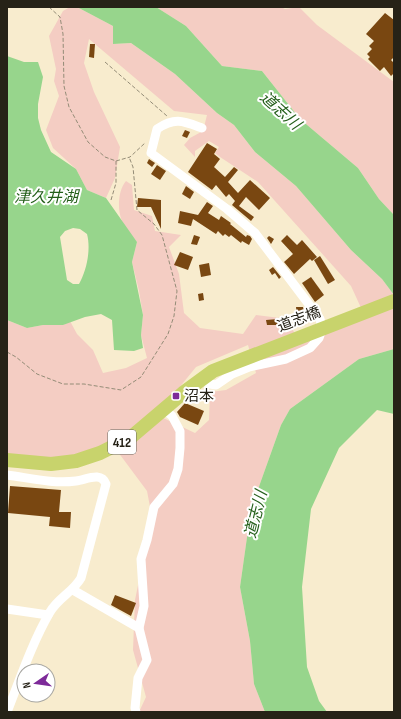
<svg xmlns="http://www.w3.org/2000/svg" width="401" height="719" font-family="'Sofia Sans Condensed','Noto Sans JP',sans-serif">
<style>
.green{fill:#f4cdc3;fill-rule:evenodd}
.water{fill:#97d58c;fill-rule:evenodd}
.building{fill:#794711}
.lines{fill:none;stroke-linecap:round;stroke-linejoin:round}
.path{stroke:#948c77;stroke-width:1;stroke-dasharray:4 2;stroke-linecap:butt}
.minor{stroke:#fff;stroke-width:9}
.highway{stroke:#c8d36c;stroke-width:14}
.poi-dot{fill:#7d2a99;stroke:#fff;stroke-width:1.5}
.labels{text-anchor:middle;stroke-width:4;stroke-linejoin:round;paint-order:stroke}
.shield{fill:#fff;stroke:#67645d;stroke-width:1}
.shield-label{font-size:14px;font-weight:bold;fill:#262217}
.street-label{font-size:15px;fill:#262217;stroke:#fff}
.poi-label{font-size:15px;fill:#262217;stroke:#fff;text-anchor:start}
.water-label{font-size:16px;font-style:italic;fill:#245f1a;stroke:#fff}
</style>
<rect width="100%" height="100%" fill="#f8ecce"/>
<!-- green -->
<g class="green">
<path d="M70,7h7l36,19v18l18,-1 44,31 42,39 17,12 21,27 41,34 55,64 31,29 12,16v54l-35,10 -69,50 -9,16 -30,84 -11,78 10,54 4,43 11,28h-126l7,-15 -13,-47 2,-50 17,-83 -5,-26 -29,-39v-14l-39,17 -72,10v-145l20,8 16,-3h20l7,-4 7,13 16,16 10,23 23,-5 21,-10 -6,-23 2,-20 -4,-24 -7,-29 5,-20c-5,-7 -12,-14 -15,-21 -5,-11 -4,-31 4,-40l6,4 2,25 18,6 3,15 26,4 -12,12 10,27 5,39 16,15 43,6 13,-19 32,4 10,22 64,-31 -11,-24 -93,-104 -38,-25 -5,-4 4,-6 -10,-6 -14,10v6l-11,-12 6,-7 13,-7 4,-16 -33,-4 -85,-72 -5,24 10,29 26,55 -5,31 -9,20 -19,-8 -11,-21 -23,-21 -7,-18 13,-34 -5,-15 2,-12 -7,-33 14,-25zM248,345l8,28 -30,17 -16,2 -1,28 -14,13 -38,-18 39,-48z"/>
<polygon points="156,7 281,7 285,9 299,7 317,25 394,82 394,215 379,199 358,168 300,119 262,71 222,66 186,26"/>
</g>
<!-- water -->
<g class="water">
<polygon points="77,7 156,7 186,26 222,66 262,71 300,119 358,168 379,199 394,215 394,295 382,279 351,250 296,186 255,152 234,125 217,113 175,74 131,43 113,44 113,26"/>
<path d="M7,56l17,6h14l5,15 -5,27v14l3,12 10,22 25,17 11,21 19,8 31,44 -5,20 11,53 -2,20 2,13 -9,3 -20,-1 -2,-30 -11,-6 -16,3 -22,8h-20l-16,3 -20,-8zM73,228l7,1 7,5c4,15 0,36 -8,50h-6l-6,-4 -7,-43 5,-6z"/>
<polygon points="394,349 394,414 377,410 339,448 311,509 302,587 307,667 319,701 327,712 265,712 254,684 250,641 240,587 251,509 281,425 290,409 359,359"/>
</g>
<!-- building -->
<g class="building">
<polygon points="385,13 394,20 394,57 391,60 394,63 394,73 391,76 384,67 380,71 368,59 370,57 367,54 372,49 369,46 374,41 366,34"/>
<polygon points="90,44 95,44 94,58 89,57"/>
<polygon points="185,130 190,132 187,138 182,136"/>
<polygon points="207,143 217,149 214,154 220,159 214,167 225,177 234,167 238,170 228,182 238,193 250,180 270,198 259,210 246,197 239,206 254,217 251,221 232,205 235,201 229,194 226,197 216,185 212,190 188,172"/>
<polygon points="149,159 155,163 152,167 147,163"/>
<polygon points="157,165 166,171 160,180 151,174"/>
<polygon points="186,186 194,192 190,199 182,194"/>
<polygon points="138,198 161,200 161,229 151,207 137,207"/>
<polygon points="207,202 213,206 208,213 219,220 221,216 231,223 230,224 246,237 247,235 250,236 252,239 249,245 242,241 241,243 231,235 229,237 225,234 223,236 218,231 216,234 193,219 191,226 178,223 180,211 198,215"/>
<polygon points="194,235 200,237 197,245 191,244"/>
<polygon points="287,235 297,245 302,240 317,257 312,261 310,259 294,274 284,262 293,254 281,241"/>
<polygon points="269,236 274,239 271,244 267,238"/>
<polygon points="180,252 193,257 188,270 174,265"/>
<polygon points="320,256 335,280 328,284 314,260"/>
<polygon points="209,263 211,275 201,277 199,265"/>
<polygon points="273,267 281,277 279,279 275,273 272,275 269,270"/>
<polygon points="311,277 324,295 315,302 302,283"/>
<polygon points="203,293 204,300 199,301 198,294"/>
<polygon points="296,307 303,307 305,316 297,317"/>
<polygon points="278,319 279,325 267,325 266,320"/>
<polygon points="185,403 204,411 198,425 180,417 177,412"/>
<polygon points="10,486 61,490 59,512 71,512 70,528 49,526 50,517 8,513"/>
<polygon points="115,595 136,603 131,616 111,605"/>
</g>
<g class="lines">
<!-- path -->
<g class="path">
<polyline points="49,7 60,17 63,34 64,86 69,107 88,142 105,157 116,161 130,157 145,143"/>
<polyline points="105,62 167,116"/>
<polyline points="111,200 116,183 116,161"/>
<polyline points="7,352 16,357 37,374 63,384 84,384 121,390 141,377 168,334 174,316 177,291 162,235 154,224 137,210 133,167 129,157"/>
</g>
<!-- minor -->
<g class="minor">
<path d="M202,128c-19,-7 -27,-11 -45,1l-6,24 76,56 28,24 65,86 2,10 -3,9 -9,10 -24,11 -37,8 -17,7 -16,11 -6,-1 -8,-6"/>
<path d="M7,475c23,3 45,9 69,6 10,-1 25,-10 30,3l-25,94c-8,14 -23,20 -31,34 -18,31 -30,67 -43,100"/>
<polyline points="73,590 139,628"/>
<polyline points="7,609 48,615"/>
<polyline points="136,712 135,708 138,678 147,660 139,628 144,606 141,559 147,540 154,507 173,484 178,469 180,448 180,431 172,416 164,409"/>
</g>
<!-- highway -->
<polyline class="highway" points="7,460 51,464 76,461 100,453 130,438 183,393 213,371 394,301"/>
</g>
<!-- markers -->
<rect class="poi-dot" x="172" y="392" width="8" height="8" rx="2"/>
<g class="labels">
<!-- shield labels -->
<rect class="shield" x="108" y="430" width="28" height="24" rx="3"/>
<g class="shield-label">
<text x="122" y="447">412</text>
</g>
<!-- street labels -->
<g class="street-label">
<text transform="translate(299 319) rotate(-21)" y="5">道志橋</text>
</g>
<!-- poi labels -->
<g class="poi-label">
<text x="184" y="401">沼本</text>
</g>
<!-- water labels -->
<g class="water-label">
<text transform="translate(281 110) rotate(42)" y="6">道志川</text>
<text x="46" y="202">津久井湖</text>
<text transform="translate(255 514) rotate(-76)" y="6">道志川</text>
</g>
</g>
<!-- border -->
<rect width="401" height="719" fill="none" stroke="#262217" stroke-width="16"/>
<!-- north arrow -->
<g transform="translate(36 683) rotate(257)"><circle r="19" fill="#ffffff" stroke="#a8a7a2"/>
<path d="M0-3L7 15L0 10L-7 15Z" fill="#7d2a99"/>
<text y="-6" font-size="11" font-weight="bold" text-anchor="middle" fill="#262217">N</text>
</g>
</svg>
